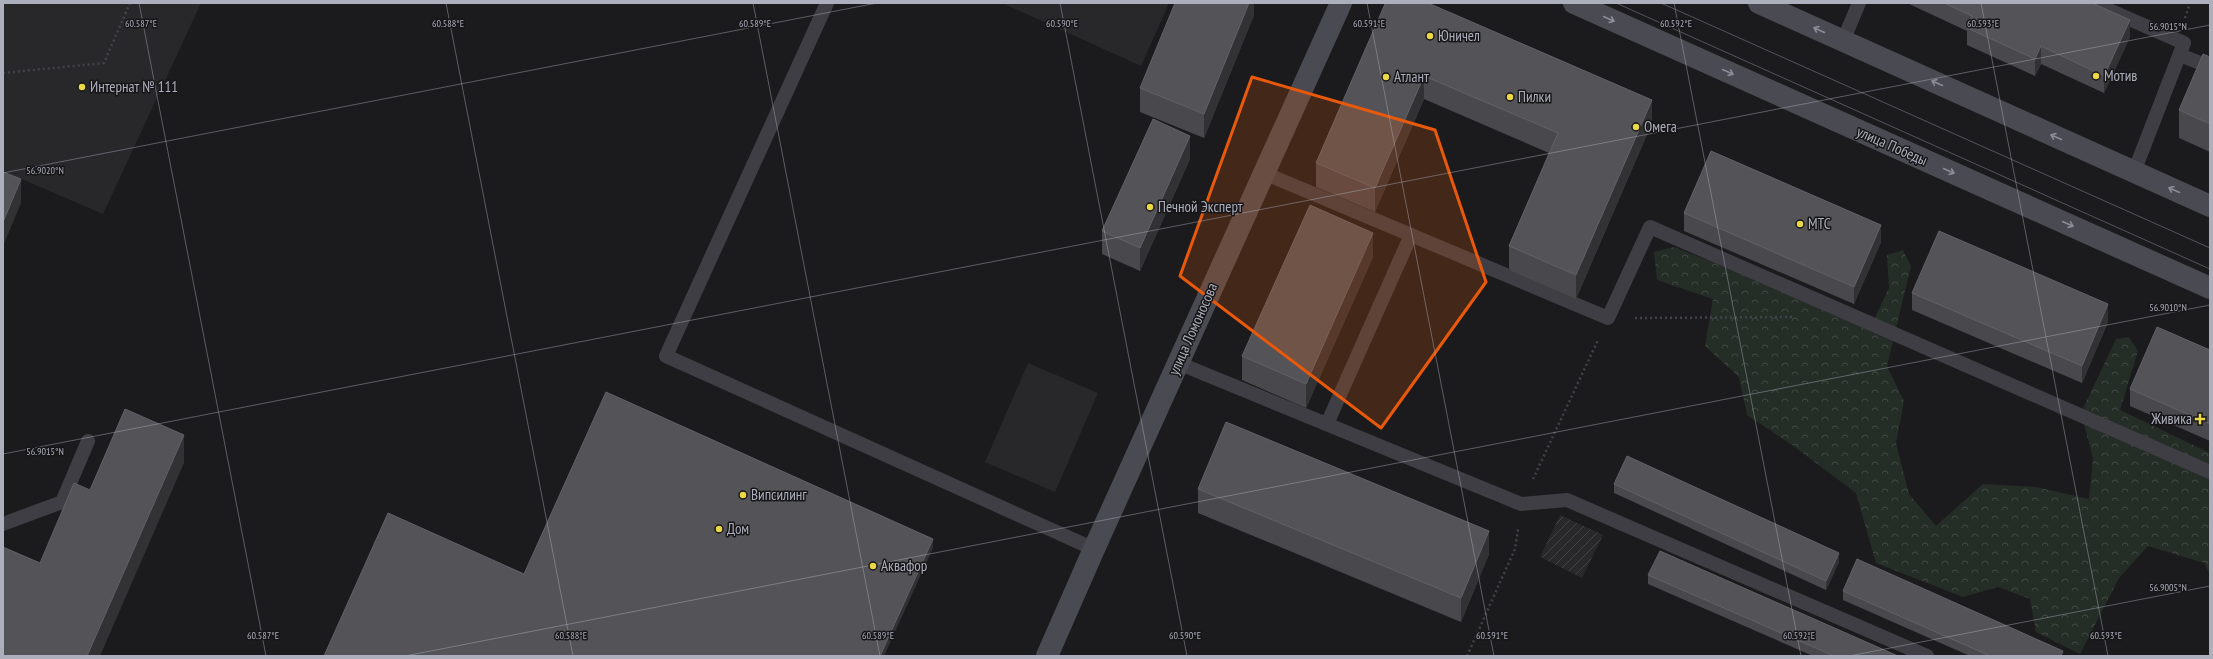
<svg xmlns="http://www.w3.org/2000/svg" width="2213" height="659" font-family="'PT Sans Narrow',sans-serif">
<style>
.built{fill:#28272a}
.industrial{fill:url(#industrial-furrows)}
.forest{fill:url(#forest-crowns)}
.lines{fill:none;stroke-linecap:round;stroke-linejoin:round}
.path{stroke:#424249;stroke-width:2.5;stroke-dasharray:2 3;stroke-linecap:butt}
.lane{stroke:#3e3e44;stroke-width:14}
.secondary{stroke:#4a4a52;stroke-width:22}
.tram{stroke:#53535b;stroke-width:1}
.wall{fill:#49484c}
.shaded-wall{fill:#323134}
.building{fill:#545358;stroke:#626168}
.oneway{stroke:#8b8c97}
.marked{fill:#e8590c;fill-opacity:0.2;stroke:#e8590c;stroke-width:3;stroke-linejoin:round}
.ticks{fill:none;stroke:#aeafbc;stroke-width:1;stroke-opacity:0.45}
.poi-dot{fill:#ecd844;stroke:#161618;stroke-width:1.5}
.labels{text-anchor:middle;stroke-width:3;stroke-linejoin:round;paint-order:stroke}
.poi-label{font-size:15px;fill:#aeafbc;stroke:#161618;text-anchor:start}
.street-label{font-size:15px;fill:#aeafbc;stroke:#161618}
.ticks-label{font-size:10px;text-anchor:middle;fill:#aeafbc;stroke:#161618;stroke-width:3;stroke-linejoin:round;paint-order:stroke}
</style>
<defs>
<pattern id="industrial-furrows" width="10" height="10" patternUnits="userSpaceOnUse"><rect width="10" height="10" fill="#28272a"/><path d="M-1 1l2-2M0 10L10 0M9 11l2-2" fill="none" stroke="#454447"/></pattern>
<pattern id="forest-crowns" width="20" height="18" patternUnits="userSpaceOnUse"><rect width="20" height="18" fill="#252d27"/><path d="M2 6a3 3 0 1 1 6 0M12 15a3 3 0 1 1 6 0" fill="none" stroke="#424944"/></pattern>
</defs>
<rect width="100%" height="100%" fill="#1b1b1d"/>
<!-- built -->
<g class="built">
<polygon points="3,3 201,3 103,214 3,171"/>
<polygon points="1002,3 1169,3 1141,66"/>
<polygon points="1028,363 1098,393 1055,492 985,462"/>
</g>
<!-- industrial -->
<polygon class="industrial" points="1560,515 1603,535 1582,578 1540,557"/>
<!-- forest -->
<polygon class="forest" points="1674,247 1852,318 1872,324 1889,288 1887,255 1903,250 1911,266 1887,366 1904,401 1896,443 1909,494 1936,526 1983,484 2036,487 2089,499 2093,458 2081,413 2116,339 2129,337 2138,351 2120,410 2210,453 2210,574 2204,563 2148,546 2119,578 2080,654 2036,632 2030,599 1998,587 1963,597 1876,563 1856,493 1792,445 1747,415 1739,377 1705,346 1713,299 1657,280 1654,252"/>
<g class="lines">
<!-- path -->
<g class="path">
<polyline points="2185,18 2190,3"/>
<polyline points="3,73 104,63 130,3"/>
<polyline points="1635,318 1792,317"/>
<polyline points="1533,479 1598,340"/>
<polyline points="1467,656 1515,549 1518,529"/>
</g>
<!-- lane -->
<g class="lane">
<polyline points="827,3 666,356 1094,549"/>
<polyline points="2093,3 2184,43 2134,172"/>
<polyline points="1843,41 1859,3"/>
<polyline points="2180,55 2210,67"/>
<polyline points="1264,173 1608,318 1650,227 2210,472"/>
<polyline points="1178,363 1521,504 1567,500 1927,656"/>
<polyline points="1327,424 1411,235"/>
<polyline points="3,524 62,502 88,441"/>
</g>
<!-- secondary -->
<g class="secondary">
<polyline points="1574,3 2210,288"/>
<polyline points="1759,3 2210,206"/>
<polyline points="1047,656 1094,549 1341,3"/>
</g>
<!-- tram -->
<g class="tram">
<polyline points="1616,3 2210,269"/>
<polyline points="1661,3 2210,248"/>
</g>
</g>
<!-- wall -->
<g class="wall">
<polygon points="1254,3 1254,15 1204,138 1140,112 1140,88"/>
<polygon points="1907,3 2092,3 2130,37 2104,93 2041,64 2035,76 1967,45 1967,31"/>
<polygon points="1385,4 1652,123 1576,299 1509,270 1509,246 1549,153 1424,99 1375,212 1316,187 1316,163"/>
<polygon points="2210,57 2210,152 2179,138 2179,110"/>
<polygon points="1190,159 1140,271 1102,254 1102,231"/>
<polygon points="1684,213 1881,242 1854,304 1684,231"/>
<polygon points="1373,257 1306,408 1242,380 1242,356"/>
<polygon points="1912,293 2108,322 2082,383 1912,310"/>
<polygon points="2210,350 2210,441 2130,406 2130,389"/>
<polygon points="1614,484 1839,562 1826,590 1614,493"/>
<polygon points="1198,489 1489,554 1461,622 1198,513"/>
<polygon points="1648,575 1898,656 1813,656 1648,584"/>
<polygon points="1843,591 2063,656 1970,656 1843,600"/>
</g>
<!-- shaded-wall -->
<g class="shaded-wall">
<polygon points="1249,3 1254,3 1254,15 1204,138 1204,114"/>
<polygon points="2130,20 2130,37 2104,93 2104,76"/>
<polygon points="2041,46 2041,64 2035,76 2035,59"/>
<polygon points="1424,76 1424,99 1375,212 1375,188"/>
<polygon points="1652,100 1652,123 1576,299 1576,275"/>
<polygon points="1190,136 1190,159 1140,271 1140,248"/>
<polygon points="21,179 21,203 3,246 3,222"/>
<polygon points="1881,225 1881,242 1854,304 1854,287"/>
<polygon points="1373,233 1373,257 1306,408 1306,384"/>
<polygon points="2108,304 2108,322 2082,383 2082,366"/>
<polygon points="184,435 184,463 100,656 87,656"/>
<polygon points="1489,531 1489,554 1461,622 1461,598"/>
<polygon points="933,539 933,548 884,656 880,656"/>
<polygon points="1839,553 1839,562 1826,590 1826,581"/>
</g>
<!-- building -->
<g class="building">
<polygon points="1175,3 1249,3 1204,114 1140,88"/>
<polygon points="1388,3 1428,3 1652,100 1576,275 1509,246 1558,133 1424,76 1375,188 1316,163 1385,4"/>
<polygon points="1944,3 2092,3 2130,20 2104,76 2041,46 2035,59 1967,28 1972,16"/>
<polygon points="2203,54 2210,57 2210,124 2179,110"/>
<polygon points="1153,119 1190,136 1140,248 1102,231"/>
<polygon points="1711,151 1881,225 1854,287 1684,213"/>
<polygon points="3,172 21,179 3,222"/>
<polygon points="1310,205 1373,233 1306,384 1242,356"/>
<polygon points="1939,231 2108,304 2082,366 1912,293"/>
<polygon points="2157,327 2210,350 2210,424 2130,389"/>
<polygon points="606,392 933,539 880,656 324,656 388,513 524,574"/>
<polygon points="125,409 184,435 87,656 5,656 3,655 3,547 40,563 74,483 90,490"/>
<polygon points="1226,422 1489,531 1461,598 1198,489"/>
<polygon points="1627,456 1839,553 1826,581 1614,484"/>
<polygon points="1660,551 1898,656 1834,656 1648,575"/>
<polygon points="1857,559 2063,651 2061,656 1990,656 1843,591"/>
</g>
<!-- one-way arrows -->
<defs><path id="oneway-shaft" d="M-6 0H5M1.5-3L5.5 0L1.5 3" fill="none" stroke-width="1.6" stroke-linecap="round" stroke-linejoin="round"/></defs>
<g class="oneway">
<use href="#oneway-shaft" transform="translate(1609 19) rotate(24)"/>
<use href="#oneway-shaft" transform="translate(1819 30) rotate(-156)"/>
<use href="#oneway-shaft" transform="translate(1728 72) rotate(24)"/>
<use href="#oneway-shaft" transform="translate(1937 83) rotate(-156)"/>
<use href="#oneway-shaft" transform="translate(2056 137) rotate(-156)"/>
<use href="#oneway-shaft" transform="translate(1949 171) rotate(24)"/>
<use href="#oneway-shaft" transform="translate(2174 190) rotate(-156)"/>
<use href="#oneway-shaft" transform="translate(2068 224) rotate(24)"/>
</g>
<!-- marked area -->
<path class="marked" d="M1252,77l183,53 51,152 -105,146 -201,-152z"/>
<!-- ticks -->
<path class="ticks" d="M139,3l127,653M446,3l127,653M753,3l127,653M1060,3l127,653M1367,3l127,653M1674,3l127,653M1981,3l127,653M3,173l874,-170M3,454l2207,-429M405,656l1805,-351M1849,656l361,-70"/>
<!-- markers -->
<g class="poi-dot">
<circle cx="1430" cy="36" r="4"/>
<circle cx="2096" cy="76" r="4"/>
<circle cx="1386" cy="77" r="4"/>
<circle cx="82" cy="87" r="4"/>
<circle cx="1510" cy="97" r="4"/>
<circle cx="1636" cy="127" r="4"/>
<circle cx="1150" cy="207" r="4"/>
<circle cx="1800" cy="224" r="4"/>
<path d="M2198 413h4v4h4v4h-4v4h-4v-4h-4v-4h4z"/>
<circle cx="743" cy="495" r="4"/>
<circle cx="719" cy="529" r="4"/>
<circle cx="873" cy="566" r="4"/>
</g>
<g class="labels">
<!-- poi labels -->
<g class="poi-label">
<text x="1438" y="41">Юничел</text>
<text x="2104" y="81">Мотив</text>
<text x="1394" y="82">Атлант</text>
<text x="90" y="92">Интернат № 111</text>
<text x="1518" y="102">Пилки</text>
<text x="1644" y="132">Омега</text>
<text x="1158" y="212">Печной Эксперт</text>
<text x="1808" y="229">МТС</text>
<text x="2192" y="424" text-anchor="end">Живика</text>
<text x="751" y="500">Випсилинг</text>
<text x="727" y="534">Дом</text>
<text x="881" y="571">Аквафор</text>
</g>
<!-- street labels -->
<g class="street-label">
<text transform="translate(1892 146) rotate(24)" y="5">улица Победы</text>
<text transform="translate(1193 329) rotate(-66)" y="5">улица Ломоносова</text>
</g>
</g>
<g class="ticks-label">
<text x="1983" y="27">60.593°E</text>
<text x="141" y="27">60.587°E</text>
<text x="448" y="27">60.588°E</text>
<text x="755" y="27">60.589°E</text>
<text x="1062" y="27">60.590°E</text>
<text x="1369" y="27">60.591°E</text>
<text x="1676" y="27">60.592°E</text>
<text x="2168" y="30">56.9015°N</text>
<text x="45" y="174">56.9020°N</text>
<text x="2168" y="311">56.9010°N</text>
<text x="45" y="455">56.9015°N</text>
<text x="2168" y="591">56.9005°N</text>
<text x="263" y="639">60.587°E</text>
<text x="571" y="639">60.588°E</text>
<text x="878" y="639">60.589°E</text>
<text x="1185" y="639">60.590°E</text>
<text x="1492" y="639">60.591°E</text>
<text x="1799" y="639">60.592°E</text>
<text x="2106" y="639">60.593°E</text>
</g>
<!-- border -->
<rect width="2213" height="659" fill="none" stroke="#aeafbc" stroke-width="8"/>
</svg>
